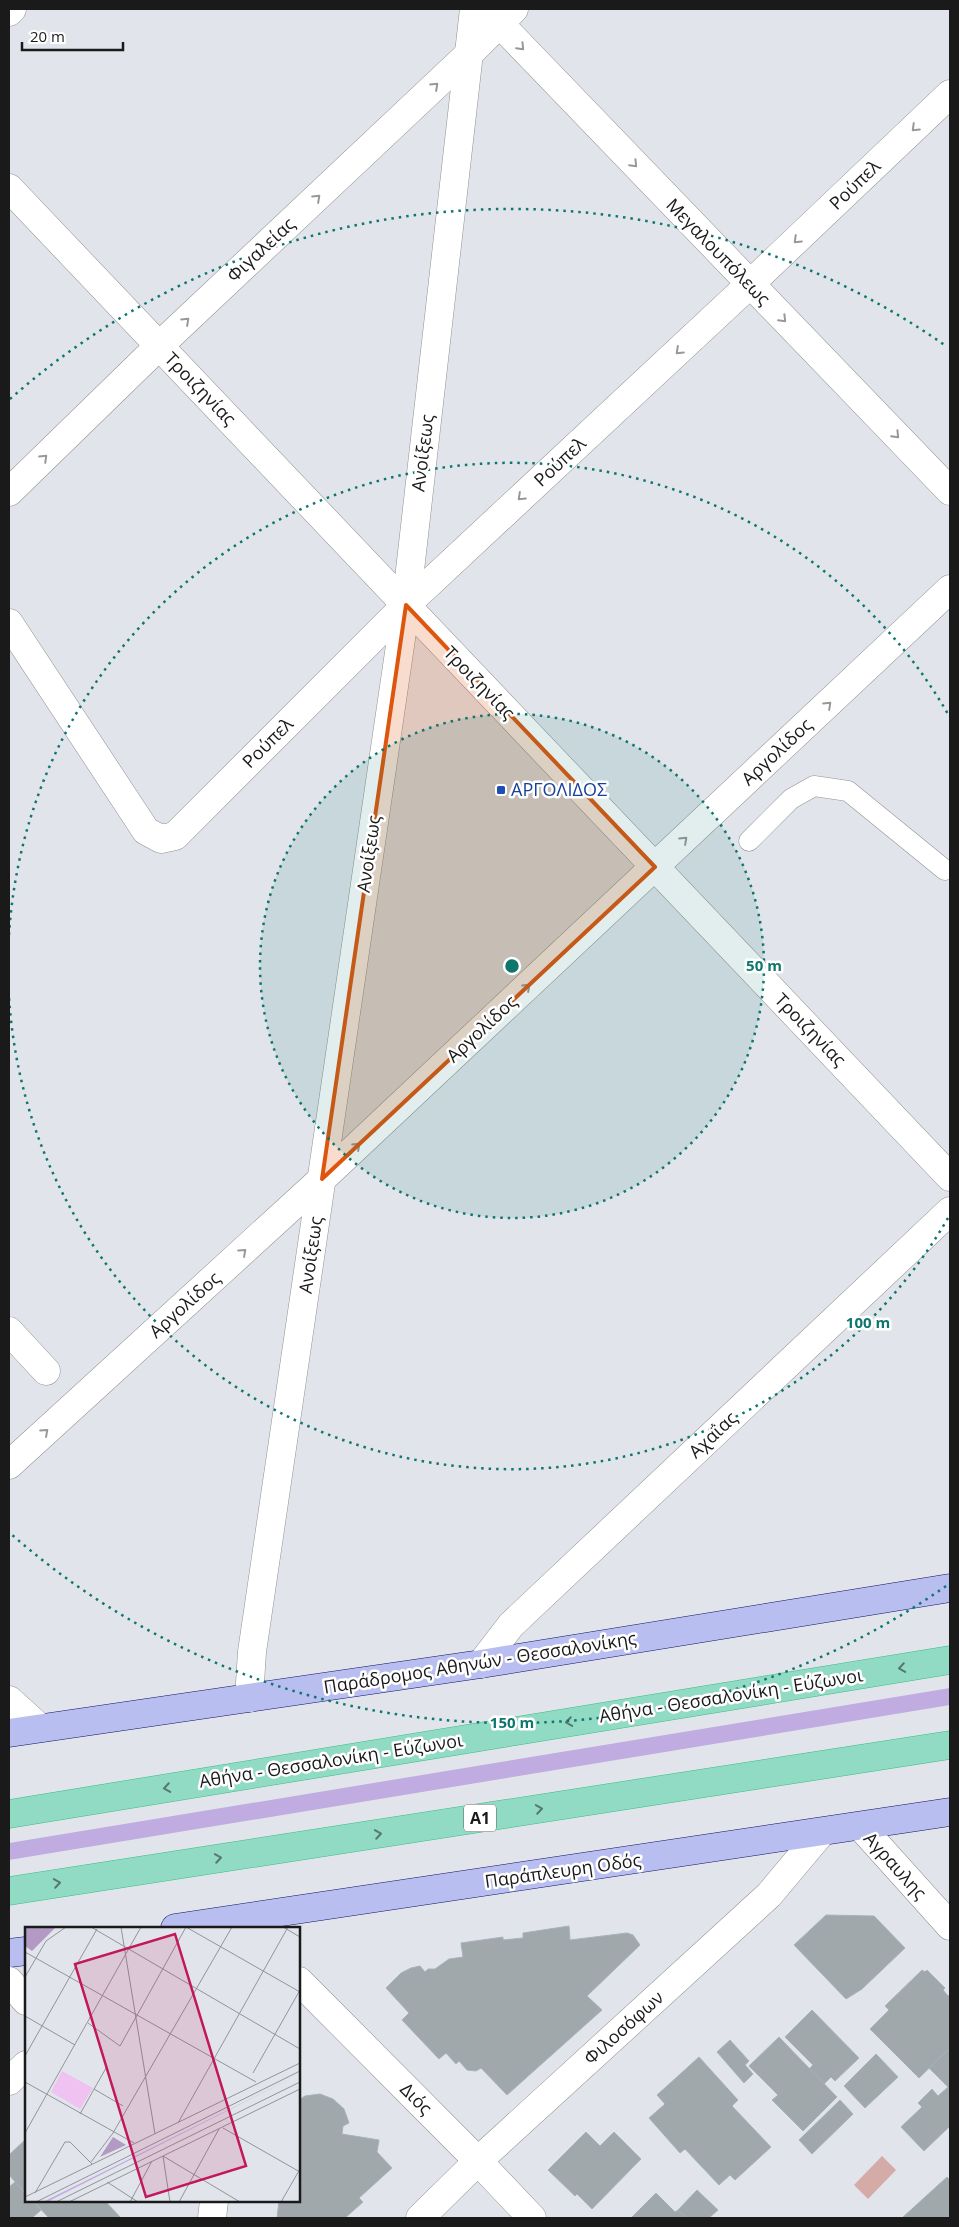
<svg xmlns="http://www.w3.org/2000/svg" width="959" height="2227" font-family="'Open Sans',sans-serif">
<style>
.grass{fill:#c0ace0}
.water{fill:#d4aba6}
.building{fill:#a0a8ac;stroke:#a5b4ba}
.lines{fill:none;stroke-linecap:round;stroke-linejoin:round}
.service-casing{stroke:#919191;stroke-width:21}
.pedestrian-casing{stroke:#919191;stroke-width:29}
.minor-casing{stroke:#919191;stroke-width:29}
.tertiary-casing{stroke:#919191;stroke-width:29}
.secondary-casing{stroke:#111362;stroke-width:29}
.motorway-casing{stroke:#38bf80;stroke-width:29}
.service{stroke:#fff;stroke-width:20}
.pedestrian{stroke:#fff;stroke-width:28}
.minor{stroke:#fff;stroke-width:28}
.tertiary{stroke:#fff;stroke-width:28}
.secondary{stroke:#b9bef0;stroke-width:28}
.motorway{stroke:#91dac3;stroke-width:28}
.oneway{stroke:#989898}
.oneway2{stroke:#567a6e}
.marked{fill:#de560d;fill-opacity:0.2;stroke:#de560d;stroke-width:4;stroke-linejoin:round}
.ring{fill:none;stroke:#0f766e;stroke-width:2.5;stroke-dasharray:2.5 5}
.transit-dot{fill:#1a4fb4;stroke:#fff;stroke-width:2}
.labels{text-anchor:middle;stroke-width:5;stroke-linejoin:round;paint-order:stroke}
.shield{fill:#fff;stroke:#5f5f5f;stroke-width:1}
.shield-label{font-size:16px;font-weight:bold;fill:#1a1a1a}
.street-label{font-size:18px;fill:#1a1a1a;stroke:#fff}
.transit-label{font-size:18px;fill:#164399;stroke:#fff;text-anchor:start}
.inset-road{fill:none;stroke:#919497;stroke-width:1}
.view{fill:#c2185b;fill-opacity:0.15;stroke:#c2185b;stroke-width:2.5}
.inset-edge{fill:none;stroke:#1a1a1a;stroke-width:2.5}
.centre{fill:#0f766e;stroke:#fff;stroke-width:2.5}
.ring-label{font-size:15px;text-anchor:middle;font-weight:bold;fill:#0f766e;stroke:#fff;stroke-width:5;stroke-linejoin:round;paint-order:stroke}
</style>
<rect width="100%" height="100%" fill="#e1e5eb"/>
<!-- grass -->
<polygon class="grass" points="950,1688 950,1705 9,1860 9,1843"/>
<!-- water -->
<polygon class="water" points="882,2156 896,2170 868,2199 854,2185"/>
<!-- building -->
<g class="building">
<polygon points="826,1915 874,1916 905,1948 862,1989 846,1999 794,1945"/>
<polygon points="569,1926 570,1940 627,1933 633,1935 640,1945 587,1996 602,2010 507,2095 481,2068 476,2071 467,2070 459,2061 456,2064 446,2053 439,2059 402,2020 409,2013 386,1988 401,1973 411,1968 420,1966 425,1972 428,1969 435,1969 449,1959 463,1957 461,1943 503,1937 503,1940 523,1938 523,1933"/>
<polygon points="922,1970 925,1972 927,1970 945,1988 943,1990 948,1996 950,1994 950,2048 919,2078 870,2029 889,2010 885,2006"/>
<polygon points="812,2010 859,2058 835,2081 831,2077 824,2084 809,2069 813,2065 785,2037"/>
<polygon points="779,2037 837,2097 803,2131 772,2100 778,2095 749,2066"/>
<polygon points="730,2040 749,2061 745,2065 753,2074 744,2083 717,2052"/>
<polygon points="950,2048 950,2126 924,2151 901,2127 922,2107 918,2103 932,2089 938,2096 948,2087 929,2068"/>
<polygon points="876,2054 898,2077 865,2108 844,2086"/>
<polygon points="699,2057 738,2100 732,2106 771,2147 735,2180 730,2175 719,2185 685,2149 680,2153 649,2118 665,2104 657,2095"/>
<polygon points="320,2094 333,2099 344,2109 349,2123 343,2126 342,2134 379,2140 377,2152 392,2168 359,2198 363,2202 345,2218 277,2218 279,2201 299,2201 299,2100 305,2096"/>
<polygon points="840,2100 853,2114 812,2154 799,2140"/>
<polygon points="586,2132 600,2146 614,2132 641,2159 592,2209 577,2194 575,2196 548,2170"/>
<polygon points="26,2139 26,2194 9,2175 9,2155"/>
<polygon points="947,2177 950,2180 950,2218 902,2218"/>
<polygon points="15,2182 26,2194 26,2201 33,2201 41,2210 32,2218 9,2218 9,2187"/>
<polygon points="697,2190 718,2210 709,2218 687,2218 678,2210"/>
<polygon points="656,2193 675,2212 678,2210 687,2218 631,2218"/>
<polygon points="33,2201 105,2201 121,2218 49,2218"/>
</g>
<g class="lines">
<!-- service casing -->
<g class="service-casing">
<polyline id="service" points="749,841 791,799 814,786 848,791 945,870"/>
</g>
<!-- pedestrian casing -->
<g class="pedestrian-casing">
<polyline id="pedestrian" points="9,1981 26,2001"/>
</g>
<!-- minor casing -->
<g class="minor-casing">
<g id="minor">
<polyline points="491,9 499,23 950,491"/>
<polyline points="9,12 12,9"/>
<polyline points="9,492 159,346 470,53 514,9"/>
<polyline points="9,623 146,831 161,839 175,836 406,605 749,285 950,94"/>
<polyline points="9,1331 46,1371"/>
<polyline points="9,1465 322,1179 950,589"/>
<polyline points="481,1664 511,1625 950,1211"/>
<polyline points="249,1698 252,1652 406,605 474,9"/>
<polyline points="9,1700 40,1728"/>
<polyline points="861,1827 950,1926"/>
<polyline points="299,1981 478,2161 532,2218"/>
<polyline points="9,2081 26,2065"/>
<polyline points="212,2218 214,2201"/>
<polyline points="420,2218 478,2161 769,1895 821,1833"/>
</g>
</g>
<!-- tertiary casing -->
<g class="tertiary-casing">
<polyline id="tertiary" points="9,188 950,1177"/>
</g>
<!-- secondary casing -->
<g class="secondary-casing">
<g id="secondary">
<polyline points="9,1733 481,1664 950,1588"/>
<polyline points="175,1928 950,1812"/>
<polyline points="9,1953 26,1951"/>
</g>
</g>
<!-- motorway casing -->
<g class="motorway-casing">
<g id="motorway">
<polyline points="9,1814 950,1660"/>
<polyline points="9,1891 950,1745"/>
</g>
</g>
<!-- service -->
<use href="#service" class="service"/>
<!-- pedestrian -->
<use href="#pedestrian" class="pedestrian"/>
<!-- minor -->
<use href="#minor" class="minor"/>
<!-- tertiary -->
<use href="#tertiary" class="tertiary"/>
<!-- secondary -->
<use href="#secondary" class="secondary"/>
<!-- motorway -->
<use href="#motorway" class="motorway"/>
</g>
<!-- one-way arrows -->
<defs><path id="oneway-chevron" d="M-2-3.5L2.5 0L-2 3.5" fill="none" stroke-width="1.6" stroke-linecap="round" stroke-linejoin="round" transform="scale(1.25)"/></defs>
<g class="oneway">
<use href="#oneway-chevron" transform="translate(521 47) rotate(46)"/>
<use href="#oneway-chevron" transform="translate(435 86) rotate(-43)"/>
<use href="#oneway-chevron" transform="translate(915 128) rotate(136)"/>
<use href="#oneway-chevron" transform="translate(634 164) rotate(46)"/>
<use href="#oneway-chevron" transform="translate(317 198) rotate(-43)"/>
<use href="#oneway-chevron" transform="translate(797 240) rotate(136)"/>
<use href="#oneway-chevron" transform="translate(783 319) rotate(45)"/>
<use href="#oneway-chevron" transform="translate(186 321) rotate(-43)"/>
<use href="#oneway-chevron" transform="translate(679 351) rotate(137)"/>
<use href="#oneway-chevron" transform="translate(896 435) rotate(46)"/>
<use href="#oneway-chevron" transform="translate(44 458) rotate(-44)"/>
<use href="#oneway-chevron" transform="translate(521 497) rotate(137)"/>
<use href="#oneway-chevron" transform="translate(828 705) rotate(-43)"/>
<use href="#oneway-chevron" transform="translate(684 840) rotate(-43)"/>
<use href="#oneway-chevron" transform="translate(527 987) rotate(-43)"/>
<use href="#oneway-chevron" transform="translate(357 1146) rotate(-43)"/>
<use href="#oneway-chevron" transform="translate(243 1252) rotate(-42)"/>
<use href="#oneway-chevron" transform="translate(45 1432) rotate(-42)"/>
</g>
<g class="oneway2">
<use href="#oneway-chevron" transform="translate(902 1668) rotate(171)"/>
<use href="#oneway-chevron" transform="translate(569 1722) rotate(171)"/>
<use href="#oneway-chevron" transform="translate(167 1788) rotate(171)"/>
<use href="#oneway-chevron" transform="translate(539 1809) rotate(-9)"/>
<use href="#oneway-chevron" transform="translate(378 1834) rotate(-9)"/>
<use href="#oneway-chevron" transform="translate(218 1858) rotate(-9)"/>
<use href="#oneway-chevron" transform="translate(57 1883) rotate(-9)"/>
</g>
<!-- marked area -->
<path class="marked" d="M406,605l249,262 -333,312z"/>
<!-- distance rings -->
<circle cx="512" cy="966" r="252" fill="#0f766e" fill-opacity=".12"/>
<g class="ring">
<circle cx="512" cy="966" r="252"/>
<path d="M948 1218A504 504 0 0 1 9 997M9 935A504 504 0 0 1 948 714"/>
<path d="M946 1586A757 757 0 0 1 10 1533M10 399A757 757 0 0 1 946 346"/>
</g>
<!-- markers -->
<rect class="transit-dot" x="496" y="785" width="10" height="10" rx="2.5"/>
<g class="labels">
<!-- shield labels -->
<rect class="shield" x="464" y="1804.5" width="32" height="27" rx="4"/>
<g class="shield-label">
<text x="480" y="1824">Α1</text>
</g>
<!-- street labels -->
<g class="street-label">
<text transform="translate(855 185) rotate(-44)" y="6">Ρούπελ</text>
<text transform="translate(261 250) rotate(-43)" y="6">Φιγαλείας</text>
<text transform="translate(718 252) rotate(46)" y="6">Μεγαλουπόλεως</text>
<text transform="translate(200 389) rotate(46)" y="6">Τροιζηνίας</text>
<text transform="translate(423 453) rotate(-83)" y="6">Ανοίξεως</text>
<text transform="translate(560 462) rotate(-43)" y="6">Ρούπελ</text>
<text transform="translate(479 683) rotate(46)" y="6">Τροιζηνίας</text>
<text transform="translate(268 743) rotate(-45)" y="6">Ρούπελ</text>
<text transform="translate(777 752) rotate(-43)" y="6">Αργολίδος</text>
<text transform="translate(369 854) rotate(-82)" y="6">Ανοίξεως</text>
<text transform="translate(482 1029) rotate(-43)" y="6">Αργολίδος</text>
<text transform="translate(810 1030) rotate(46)" y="6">Τροιζηνίας</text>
<text transform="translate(311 1255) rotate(-82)" y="6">Ανοίξεως</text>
<text transform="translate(185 1305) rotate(-42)" y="6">Αργολίδος</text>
<text transform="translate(713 1435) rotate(-43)" y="6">Αχαΐας</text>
<text transform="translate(480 1663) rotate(-9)" y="6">Παράδρομος Αθηνών - Θεσσαλονίκης</text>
<text transform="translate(731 1696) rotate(-9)" y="6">Αθήνα - Θεσσαλονίκη - Εύζωνοι</text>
<text transform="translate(331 1761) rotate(-9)" y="6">Αθήνα - Θεσσαλονίκη - Εύζωνοι</text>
<text transform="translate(895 1866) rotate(48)" y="6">Αγραυλης</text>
<text transform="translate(563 1871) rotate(-8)" y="6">Παράπλευρη Οδός</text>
<text transform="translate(624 2028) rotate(-42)" y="6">Φιλοσόφων</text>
<text transform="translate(416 2099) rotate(45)" y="6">Διός</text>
</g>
<!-- transit labels -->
<g class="transit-label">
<text x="511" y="796">ΑΡΓΟΛΙΔΟΣ</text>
</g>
</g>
<!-- overview -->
<g transform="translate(25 1927)">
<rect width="275" height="275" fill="#e1e5eb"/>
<path d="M275,147l-253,128h-4z" fill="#c0ace0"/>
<path d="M0,0h31l-24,24 -7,-5zM88,210l13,8 -26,12z" fill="#b39ac5"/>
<path d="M37,144l31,17 -13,21 -29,-17z" fill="#efc2f1"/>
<path class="inset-road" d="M66,0l209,122M96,0l34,207M161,0l114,65M258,0l17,10M0,25l231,130M0,50l21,-36 20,-14M0,89l50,29M63,96l32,23 66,-119M0,129l72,-127M228,146l47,-83M0,155l109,61M69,162l29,17M55,187l26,-46M153,196l110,-196M198,201l77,44M0,206l116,-206M138,229l77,46M138,229l7,46M66,235l22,-29 119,-206M82,255l31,20M10,266l30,-51h5l22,22M0,270l275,-134M11,275l264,-131M31,275l244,-120M44,275l231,-113M105,275l22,-41M154,275l40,-73M256,275l19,-33"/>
<path class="view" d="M150,7l71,232 -100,31 -71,-233z"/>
<rect width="275" height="275" class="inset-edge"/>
</g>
<circle cx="512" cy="966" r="8" class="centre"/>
<g class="ring-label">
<text x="764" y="971">50 m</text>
<text x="868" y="1328">100 m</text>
<text x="512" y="1728">150 m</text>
</g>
<!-- border -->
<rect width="959" height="2227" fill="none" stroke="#1a1a1a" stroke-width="20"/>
<!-- scale -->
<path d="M22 42v8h101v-8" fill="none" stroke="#1a1a1a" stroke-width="2.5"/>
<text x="30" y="42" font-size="15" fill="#1a1a1a" stroke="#ffffff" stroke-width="4" paint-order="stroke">20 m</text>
</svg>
